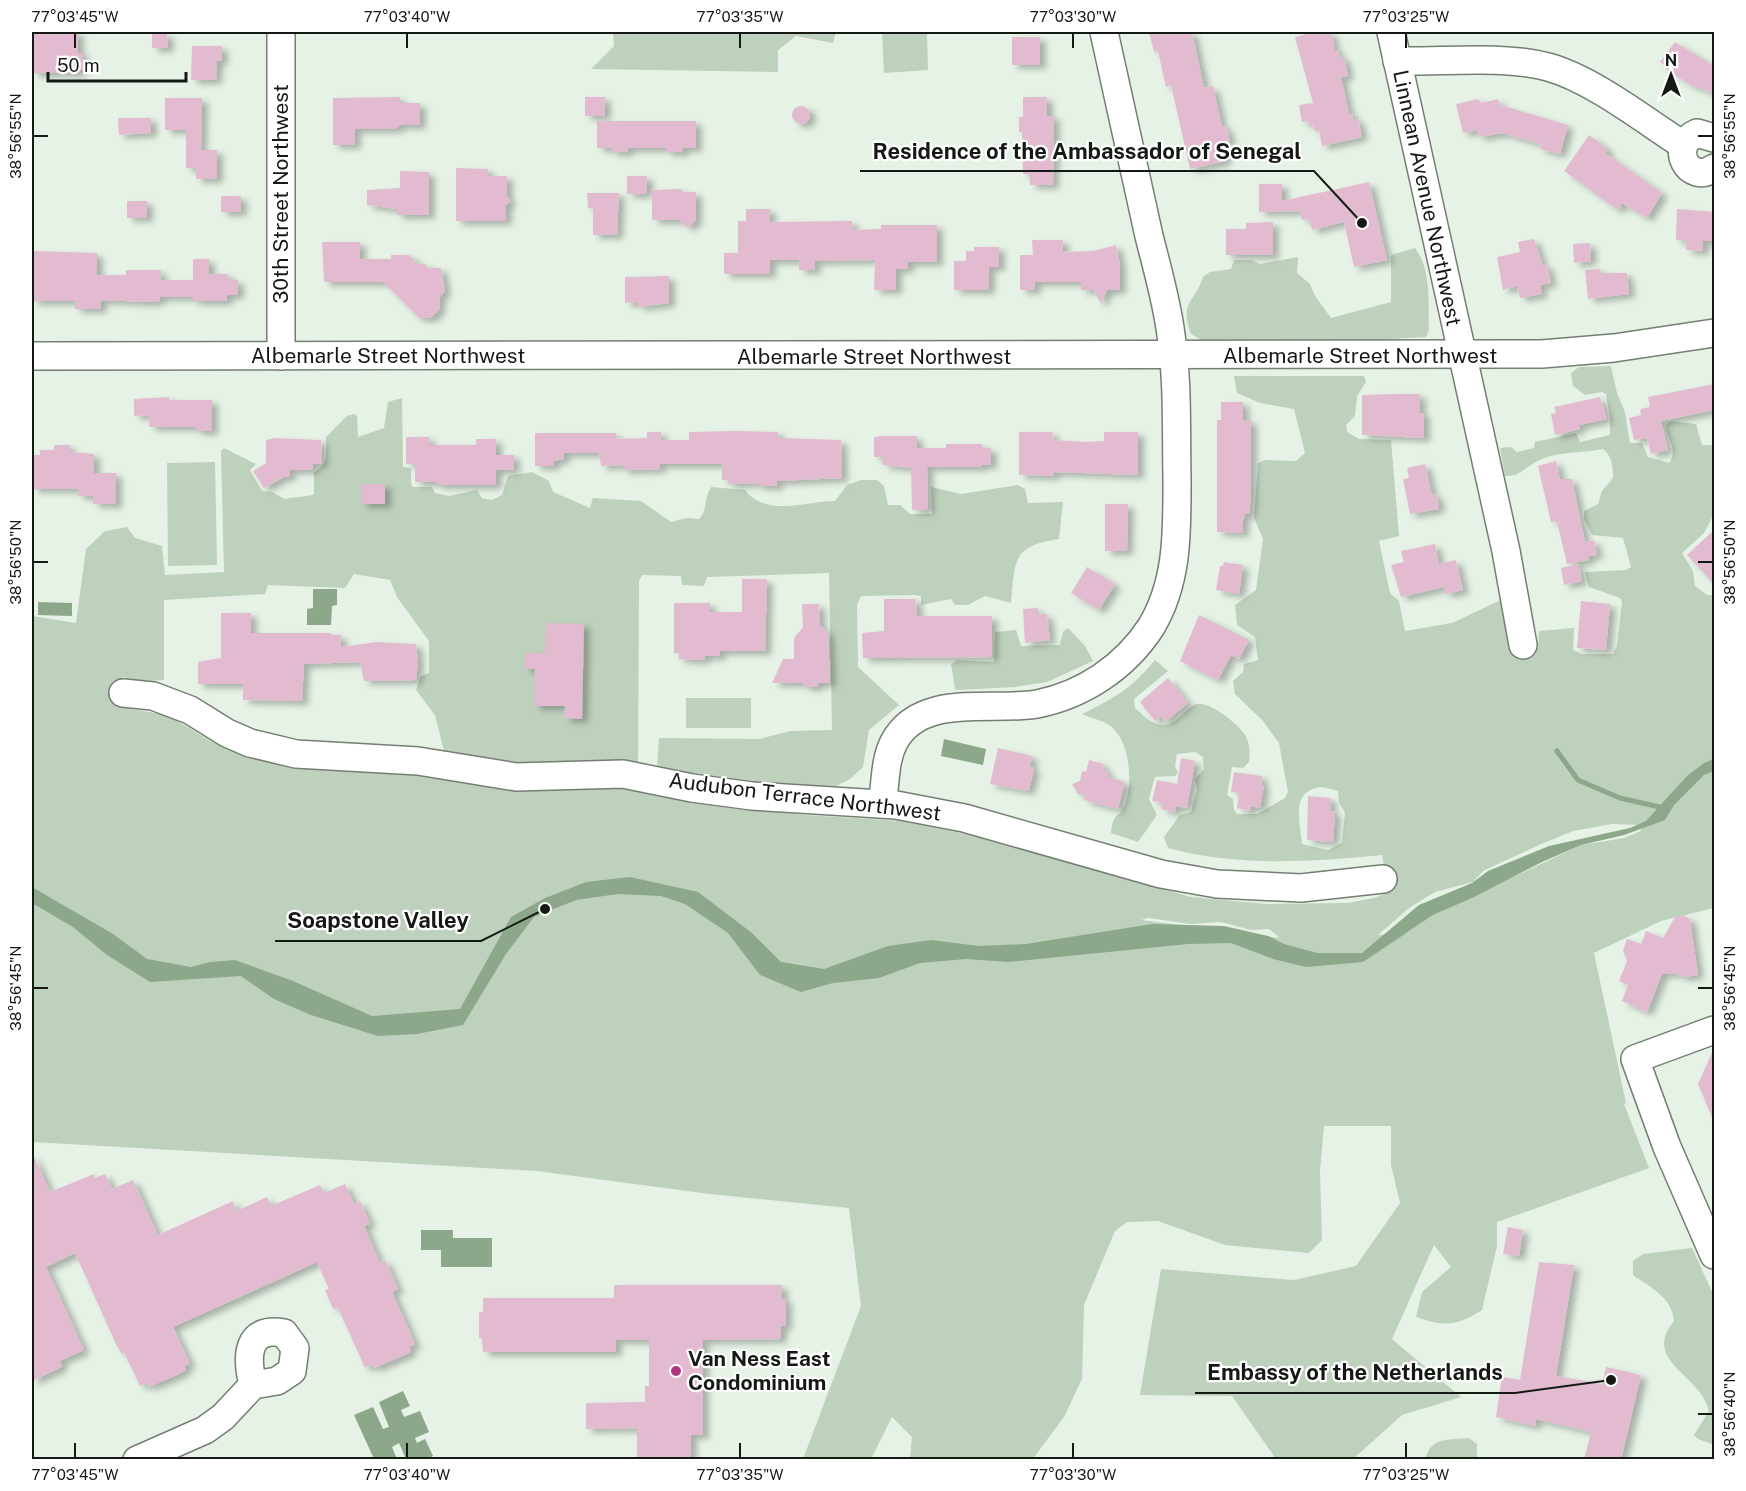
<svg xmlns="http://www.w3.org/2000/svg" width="1746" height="1491" font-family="'Public Sans',sans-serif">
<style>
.green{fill:#bed1bc;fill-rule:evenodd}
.water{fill:#8ca789}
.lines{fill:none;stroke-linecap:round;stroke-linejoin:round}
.stream{stroke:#8ca789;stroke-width:5}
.building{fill:#e2bbd0;filter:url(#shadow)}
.minor-casing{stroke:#747e73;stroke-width:30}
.minor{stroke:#fff;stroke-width:27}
.ticks{fill:none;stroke:#151914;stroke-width:2}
.poi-dot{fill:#b13585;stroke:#fff;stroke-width:2}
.labels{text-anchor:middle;stroke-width:4.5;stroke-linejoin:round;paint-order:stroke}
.street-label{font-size:21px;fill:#151914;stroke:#fff}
.poi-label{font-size:21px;font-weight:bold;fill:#151914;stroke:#fff;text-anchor:start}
.leader{fill:none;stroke:#151914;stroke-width:2}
.callout-dot{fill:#151914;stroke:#fff;stroke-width:2}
.callout-label{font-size:22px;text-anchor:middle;font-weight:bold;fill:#151914;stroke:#fff;stroke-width:4.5;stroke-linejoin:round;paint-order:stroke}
.neatline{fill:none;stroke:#151914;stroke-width:2}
.ticks-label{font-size:15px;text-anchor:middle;fill:#151914}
</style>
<defs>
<filter id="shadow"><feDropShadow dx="6" dy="4" stdDeviation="3" flood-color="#0004"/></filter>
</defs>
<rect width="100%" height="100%" fill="#e6f2e5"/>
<!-- green -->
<g class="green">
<polygon points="613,32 836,32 833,43 796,36 778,50 778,72 591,69 614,46"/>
<polygon points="882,32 927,32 928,70 884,73"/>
<path d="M1415,248c17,22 13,56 14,82l-3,7 -68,4 -157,-1 -10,-6c-12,-33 4,-31 12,-57l7,-5 21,-3 3,-9h18l8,4 38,-7 -1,16 13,11 5,12 16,22 60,-16v-47z"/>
<path d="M1611,366l6,27 8,19 5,31h12l6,14 21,6c10,-14 -3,-24 -3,-38l4,-4 26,3 6,21h12v69l-10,19 -22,20 11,18 2,15 12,9h7v313l-53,13 -67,32 32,150 -2,1 25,64 -152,54v24l-15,64c-25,16 -38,17 -66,7l6,-25 29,-25 -17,-22 -42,94 69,58 -59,18 -49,44h-77l-44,-63 -92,-1 21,-126 133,11 62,-14 44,-63 -9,-38v-39h-67l-4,45 2,69 -13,13 -84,-8 -67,-24 -31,1 -12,9 -31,74 -2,74 -18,38 -32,43 -122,-1 2,-22 -20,-20 -21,42h-68l58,-153 -12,-98 -139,-14 -173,-23 -505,-29v-526l44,7 10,-74 19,-18 22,-4 8,11 27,8 3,29 59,-3 -3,-121 3,-3 32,16 -6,6 12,21 10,1 13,7c9,-3 21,-1 29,-5v-22c15,-7 12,-19 12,-35l21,-21 7,-2 3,2 1,21 26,-9 4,-26 14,-4 1,69 8,1v16l2,3h19l3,6 14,3 28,-6 5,8 10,2 10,-5 6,-19 24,-4 17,9 4,11 37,16 3,-10 48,3 30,21 15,-4 13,1c9,-9 5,-22 12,-32l34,3c22,28 61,11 90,11l12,-16 14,-5h16l7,6 4,19h12l10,9h22l-1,-27 30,7 57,-9 7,4 3,14 35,-1 -4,37c-47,7 -44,21 -48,64l-26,-7 -17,9h-13l-4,-6 -30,6v-9l-6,-1 -54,1 -4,9 1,62 41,38 -30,25 -6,37 -13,12 -14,7 -82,-2 -97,-15 2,-31 100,1 31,-8 42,-1 -3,-157 -122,4 -3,9 -22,-1 -1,-9 -39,-1 -3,6 -1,183 -112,4 -81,-13 -10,-40 -19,-25 5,-14 8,-3v-32l-32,-44 -7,-17 -36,-6 -9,14 -77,-3 -3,9 -101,6v80l-22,1 -20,-4 -5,27 8,4 42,7 47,28 24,10 97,17 286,14 91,20 92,11 99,6 90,19 198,57 76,7 81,-1 26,-5 20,-8 -16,-20 6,-4 -2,-11c-72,7 -143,12 -214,-7l-4,-11 16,-22 11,-3 6,-22 -2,-11 9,-10 -1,-12 -8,-5 -18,2 -2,12 3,7 -3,3 -20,1 -6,22 8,16 -19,27 -27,-9c2,-22 8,-14 14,-28 8,-23 5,-60 -12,-77 -7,-7 -22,-10 -31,-14 34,-17 49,-25 73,-54l13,11 -34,28 1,9c8,7 17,17 28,17 15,-1 20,-14 31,-20 13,-7 45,20 51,30 5,9 5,16 4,27l-6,6 -11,-1 -5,28 6,4 1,11 3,4h20l28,-16 3,-6 -9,-49 -16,-22 -28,-27 -2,-13 10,-9 1,-8 14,-4 -3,-23 -18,-12 -2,-20 21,-15 7,-51 -9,-21 4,-55 7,-3 31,1 9,-8 -11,-44 -34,-6 -23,-10 -3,-17h130l2,6 -9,14 -2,20 -9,9 1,7 12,7 32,1 8,96 -20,5 11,52 9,8 6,30 47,-8 49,-23 12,52 25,-4 1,-17 35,-3 -1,22 9,4h31l4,-8 5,-44 -2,-4 -31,-11 -4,-15 41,-2 5,-3 -8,-29 -31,-3 -8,-16v-8l14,-7 4,-13 11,-13c0,-10 -1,-23 -10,-29 -23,5 -47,1 -69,14 -10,6 -15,14 -29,13l-5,-28 11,-1 6,5 17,-4 1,-6 41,-9 4,9 30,-7v-17l-4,-24 -4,-2 -17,3 -12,-9 -2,-13 8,-6zM1322,787l16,4 1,11 6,11 -3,30 -14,7 -26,-6c-2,-24 -12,-54 20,-57zM1612,824l28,1 1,6 -17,7 -43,7 -148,70 -25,17 -30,3 31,-27 26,-16 38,-10 10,-11 56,-26 34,-14zM1149,918l41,6 31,-2 30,8 18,-1 11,9 -139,-18z"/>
<polygon points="215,462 217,565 168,566 167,463"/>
<polygon points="1068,628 1085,646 1093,661 1047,682 1015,687 956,690 955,688 951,664 958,660 994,662 995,632 1016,630 1021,646 1060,645 1063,632"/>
<rect x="686" y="698" width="65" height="30"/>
<path d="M1692,1248l22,48v149l-16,-6 -4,-4 15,-24c-9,-38 -68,-49 -35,-90 -2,-24 -23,-33 -41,-46v-14l10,-7z"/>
<path d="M1469,1438l8,6v15h-51c3,-22 24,-19 43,-21z"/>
</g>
<!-- water -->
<g class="water">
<polygon points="313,589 337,589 337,605 332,606 331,625 307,625 307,609 313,608"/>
<polygon points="38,602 72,603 72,616 38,615"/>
<polygon points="944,739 986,749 983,765 941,756"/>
<polygon points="1714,759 1714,771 1704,775 1674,805 1665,820 1624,835 1581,845 1542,862 1474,897 1433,915 1363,962 1306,967 1273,959 1231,943 1188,944 1008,962 966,959 920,963 879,978 833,983 801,992 760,975 728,933 685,904 661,896 618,894 576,900 534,917 506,954 463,1025 417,1034 378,1036 311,1015 274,999 241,976 150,982 107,955 73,927 32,903 32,887 113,934 147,959 191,967 210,962 235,960 293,981 372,1016 460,1009 511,917 545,898 586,882 630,877 698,892 752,933 781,962 824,969 888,946 931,940 979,946 1026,944 1152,924 1224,926 1268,936 1284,944 1317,953 1362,953 1419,905 1472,883 1488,871 1549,846 1630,828 1646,821 1687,776 1704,763"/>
<polygon points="421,1230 453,1230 453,1238 492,1238 492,1267 441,1267 441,1250 421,1250"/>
<polygon points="403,1391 410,1406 401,1410 404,1417 420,1411 429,1432 415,1438 417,1443 425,1439 433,1456 426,1459 406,1459 399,1443 392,1447 397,1459 374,1459 354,1415 373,1407 383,1429 389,1427 379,1402"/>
</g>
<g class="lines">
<!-- stream -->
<polyline class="stream" points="1557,751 1578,780 1620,798 1664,808"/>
</g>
<!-- building -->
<g class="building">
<polygon points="32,32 78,32 78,53 83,53 83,70 78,70 78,73 32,73"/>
<polygon points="1149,32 1192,32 1204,88 1213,86 1222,127 1226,126 1230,141 1222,143 1226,161 1190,169 1171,85 1166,87 1158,51 1154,52"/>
<polygon points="1303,32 1331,32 1335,50 1338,50 1340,58 1344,57 1348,76 1341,77 1349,113 1352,113 1353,120 1358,119 1362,137 1322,146 1319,130 1315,131 1313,125 1309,126 1308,121 1302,122 1299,105 1313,103 1295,37 1304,35"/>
<polygon points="167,33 168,48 152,48 152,34"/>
<rect x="1012" y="37" width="28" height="28"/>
<polygon points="1675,42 1714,66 1714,93 1691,85 1666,69 1667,67 1660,62"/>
<polygon points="192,46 222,46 222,61 217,61 216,80 191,80"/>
<polygon points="400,97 400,103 420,103 420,125 401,125 394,129 355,129 355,145 333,145 333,98"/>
<rect x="585" y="97" width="20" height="19"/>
<polygon points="1023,97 1047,97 1047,116 1054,116 1053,185 1030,185 1030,174 1023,174 1022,132 1019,132 1019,117 1023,117"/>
<polygon points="165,98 202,98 201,150 217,150 217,179 196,179 196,168 186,168 186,130 165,130"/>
<polygon points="1478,99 1481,103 1498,99 1500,105 1568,125 1560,154 1540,149 1541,144 1502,133 1479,137 1477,130 1463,133 1456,104"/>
<circle cx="801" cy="115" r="9"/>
<polygon points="118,118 151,118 151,133 119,135"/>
<polygon points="597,121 696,121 696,148 683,148 683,152 666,152 666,148 628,148 628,152 612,152 612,148 597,148"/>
<polygon points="1589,135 1608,149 1605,153 1662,193 1647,218 1622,203 1618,210 1564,171"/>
<polygon points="456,168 488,169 488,176 507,176 507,196 511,201 506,205 506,221 456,221"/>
<polygon points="400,171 429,172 429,215 397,215 397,209 367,205 367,190 400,188"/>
<rect x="627" y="176" width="20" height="18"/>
<polygon points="1369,182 1387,260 1354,267 1344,222 1312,230 1309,219 1302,220 1300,211 1259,212 1259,184 1282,184 1282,201"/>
<polygon points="682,189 682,192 696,192 696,220 688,228 680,220 652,220 652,190"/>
<polygon points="587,193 619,193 617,235 593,235 593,208 588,208"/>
<rect x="221" y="196" width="20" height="16"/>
<rect x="127" y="201" width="20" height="17"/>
<polygon points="746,209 770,209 770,222 852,221 853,230 881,229 881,225 937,225 937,262 908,262 908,269 896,269 896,290 874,290 875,260 814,261 815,270 799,270 799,260 770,260 770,274 724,274 724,253 738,253 738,221 746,221"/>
<polygon points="1677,209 1714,212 1714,241 1703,241 1703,251 1686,250 1687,241 1676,240"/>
<polygon points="1273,222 1273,255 1226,255 1226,229 1246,229 1246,223"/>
<polygon points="1534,239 1543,266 1547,265 1551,283 1540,285 1542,294 1520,298 1517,286 1503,290 1497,257 1520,252 1518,242"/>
<polygon points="1032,240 1063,240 1063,252 1093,251 1116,245 1120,265 1120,290 1107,290 1101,304 1094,290 1081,290 1081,282 1035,282 1035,290 1020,290 1020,255 1033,255"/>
<polygon points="322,242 360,242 360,259 391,259 391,255 409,255 418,264 426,264 426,268 441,268 445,291 440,297 439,310 431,318 419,318 383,282 324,282"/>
<polygon points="1590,243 1591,261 1574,263 1573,244"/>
<polygon points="974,247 999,247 999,267 989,267 989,290 954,290 954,261 966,261 966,251 974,251"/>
<polygon points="34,251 97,253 97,275 126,275 126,270 161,270 160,280 193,280 193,259 209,259 209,274 228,274 228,280 238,280 238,295 227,295 227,301 193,301 193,297 160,297 159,301 148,302 101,300 101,309 75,309 75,301 32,301"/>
<polygon points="1600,269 1601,273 1627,273 1629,294 1588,299 1585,270"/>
<polygon points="669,276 669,303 638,307 638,302 625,303 625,277"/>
<polygon points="1714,384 1714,410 1661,421 1668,450 1651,454 1647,438 1634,440 1629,418 1641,415 1640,409 1650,407 1648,397"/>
<polygon points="1399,394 1420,394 1420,413 1424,413 1424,438 1362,435 1362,395"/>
<polygon points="169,397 169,400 212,400 212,431 196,431 196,427 149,427 149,415 134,416 134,399"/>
<polygon points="1600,397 1607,419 1579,425 1580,429 1555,435 1551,414 1556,413 1554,407"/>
<polygon points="1221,402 1243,402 1243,420 1251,420 1251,497 1249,514 1245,514 1243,521 1243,533 1217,532 1217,420 1221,420"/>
<polygon points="737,431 778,432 778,438 841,440 842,478 777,481 777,486 759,486 759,483 729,484 729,480 722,480 722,464 660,464 660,469 623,470 623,465 601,466 599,453 564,453 564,459 554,461 554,466 535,466 535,433 616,433 616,439 647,438 647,432 661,432 661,440 689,440 689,432"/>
<polygon points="1019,432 1052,432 1054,440 1086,442 1104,441 1104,432 1138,432 1138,475 1054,472 1054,476 1019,475"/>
<polygon points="884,436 917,436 917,448 946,448 946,444 982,444 982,448 991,448 991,465 982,465 982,467 927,467 928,510 912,510 911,468 883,465 883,457 874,457 874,437"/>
<polygon points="406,437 429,437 429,445 476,445 476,439 496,439 496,455 514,455 514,470 496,470 496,485 437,485 437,482 415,482 415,464 406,464"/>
<polygon points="275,438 321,440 322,464 313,464 313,470 290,470 290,477 284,477 264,488 253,471 266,463 266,440"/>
<polygon points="54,445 70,445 70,452 94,454 94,473 116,473 116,504 93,504 93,496 78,496 78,489 32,489 32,455 40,455 40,450 54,450"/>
<polygon points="1556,461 1560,479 1572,479 1585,542 1594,540 1597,555 1588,556 1589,560 1567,564 1557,521 1551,522 1538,466"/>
<polygon points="1425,464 1432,495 1437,494 1439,509 1410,514 1403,479 1409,478 1407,468"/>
<rect x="361" y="484" width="24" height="20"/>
<polygon points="1105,504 1128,504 1127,551 1105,551"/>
<polygon points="1714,530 1714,584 1687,555"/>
<polygon points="1435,544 1439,564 1456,560 1463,590 1446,594 1444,587 1401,597 1391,565 1404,562 1401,551"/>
<polygon points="1224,562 1243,565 1239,594 1216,590 1220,566 1223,566"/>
<polygon points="1578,564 1582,581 1564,585 1561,568"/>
<polygon points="1087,567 1115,584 1099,610 1071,593"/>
<polygon points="742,579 767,579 765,651 720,651 720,656 705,656 705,659 700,660 679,659 679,653 674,653 674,603 710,603 710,612 742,612"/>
<polygon points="884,599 916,599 917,616 992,616 992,657 863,658 862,633 884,631"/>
<polygon points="1581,601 1610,604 1606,650 1577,648"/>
<polygon points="802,604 819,604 820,625 828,634 830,683 819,683 816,687 805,687 803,683 772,683 783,659 794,659 794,638 803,627"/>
<polygon points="1038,608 1038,615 1047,614 1050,640 1025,643 1023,609"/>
<polygon points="221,613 251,613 251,633 331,633 331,635 341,635 341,647 376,642 416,644 418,662 416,680 364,681 360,662 304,664 302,701 243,700 243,684 198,684 198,662 221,658"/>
<polygon points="1199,615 1249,640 1239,659 1231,655 1218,680 1180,661"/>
<polygon points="546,623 584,624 582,719 564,718 565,706 534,706 535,669 525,669 525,653 545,653"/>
<polygon points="1168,678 1188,703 1165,722 1161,716 1155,721 1140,702"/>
<polygon points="998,748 1032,756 1030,767 1034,768 1029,791 990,784"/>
<polygon points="1181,758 1195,761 1187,808 1176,806 1175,812 1161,809 1162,803 1152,801 1157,780 1177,784"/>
<polygon points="1089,760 1104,764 1102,769 1108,771 1107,777 1125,782 1118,809 1084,800 1086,795 1078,794 1072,784 1080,781 1082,771 1086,772"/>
<polygon points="1234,772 1262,776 1261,785 1264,785 1260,808 1251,806 1250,811 1237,808 1239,793 1231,792"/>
<polygon points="1308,796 1331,798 1330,811 1335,812 1333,842 1307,840"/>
<polygon points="1685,916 1690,919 1698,975 1684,977 1674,973 1662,974 1647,1012 1622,1001 1628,985 1619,981 1627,961 1623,950 1627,939 1641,944 1646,931 1663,938 1675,917"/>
<polygon points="1714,1048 1714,1122 1698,1084"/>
<polygon points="32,1152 50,1192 94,1174 95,1178 105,1174 112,1189 133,1180 158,1235 233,1201 236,1211 267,1197 271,1206 320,1185 324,1193 345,1184 354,1204 360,1201 370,1224 364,1226 380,1263 385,1260 398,1289 392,1292 415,1344 409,1347 411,1352 400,1357 374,1368 372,1364 365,1368 338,1308 333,1309 325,1290 329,1289 317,1262 173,1327 190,1364 184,1366 186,1370 175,1376 148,1387 147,1383 140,1386 124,1352 122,1354 116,1344 75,1253 46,1267 84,1350 60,1361 62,1367 32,1381"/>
<polygon points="1508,1227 1523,1230 1519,1256 1503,1254"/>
<polygon points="1539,1262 1574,1265 1556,1376 1602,1384 1606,1367 1641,1375 1621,1460 1584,1460 1591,1432 1536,1419 1535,1426 1496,1417 1502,1377 1520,1380"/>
<polygon points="614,1285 782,1285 782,1299 786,1299 786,1326 781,1326 781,1339 703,1340 703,1435 691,1435 691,1460 637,1460 637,1428 586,1429 586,1403 645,1402 645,1386 649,1386 649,1340 616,1340 616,1352 483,1352 482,1338 479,1338 479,1312 483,1312 483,1298 614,1298"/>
</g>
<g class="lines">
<!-- minor casing -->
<g class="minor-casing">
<g id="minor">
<polyline points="1391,32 1506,551 1523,645"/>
<path d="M1397,61c47,1 106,-6 151,6 44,12 96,53 135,78"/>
<path d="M1714,138l-17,-5c-30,13 -8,53 17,35"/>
<polyline points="32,356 1542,354 1614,348 1714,333"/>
<polyline points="281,356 281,32"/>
<polyline points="123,693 153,696 190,710 227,733 250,743 296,754 418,761 516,777 623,774 692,788 752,796 896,805 964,818 1161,874 1217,884 1301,888 1383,879"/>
<path d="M882,804c4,-20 2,-43 12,-62 27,-50 97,-30 143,-38 46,-9 88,-37 114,-77 28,-46 26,-99 26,-151 -1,-47 1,-94 -6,-141 -4,-33 -14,-67 -22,-99 -15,-68 -30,-136 -45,-204"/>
<polyline points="1714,1030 1635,1059 1667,1147 1714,1255"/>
<path d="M137,1460l68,-30 18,-13 30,-32 24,-4 15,-10 3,-23 -11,-15c-38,-7 -38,24 -31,52"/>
</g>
</g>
<!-- minor -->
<use href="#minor" class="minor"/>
</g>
<!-- ticks -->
<path class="ticks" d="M75,33v15M407,33v15M740,33v15M1073,33v15M1406,33v15M33,136h15M1698,136h15M33,562h15M1698,562h15M33,988h15M1698,988h15M1698,1414h15M75,1443v15M407,1443v15M740,1443v15M1073,1443v15M1406,1443v15"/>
<!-- markers -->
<circle class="poi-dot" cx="676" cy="1371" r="6"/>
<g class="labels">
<!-- street labels -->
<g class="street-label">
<text transform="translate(281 194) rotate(-90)" y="7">30th Street Northwest</text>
<text transform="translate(1427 198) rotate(78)" y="7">Linnean Avenue Northwest</text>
<text x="388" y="363">Albemarle Street Northwest</text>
<text x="1360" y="363">Albemarle Street Northwest</text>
<text x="874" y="364">Albemarle Street Northwest</text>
<text transform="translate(805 797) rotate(7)" y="7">Audubon Terrace Northwest</text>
</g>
<!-- poi labels -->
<g class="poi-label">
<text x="688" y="1366">Van Ness East<tspan x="688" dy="24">Condominium</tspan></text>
</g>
</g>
<!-- callouts -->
<path class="leader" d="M1362 223L1314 171H860M545 909L481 941H275M1611 1380L1515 1393H1195"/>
<g class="callout-dot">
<circle cx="1362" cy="223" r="6"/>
<circle cx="545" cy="909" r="6"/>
<circle cx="1611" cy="1380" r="6"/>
</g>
<g class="callout-label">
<text x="1087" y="159">Residence of the Ambassador of Senegal</text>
<text x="378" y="928">Soapstone Valley</text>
<text x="1355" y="1380">Embassy of the Netherlands</text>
</g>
<!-- border -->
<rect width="1746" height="1491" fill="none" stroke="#ffffff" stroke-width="66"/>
<!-- north arrow -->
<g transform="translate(1671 75)" stroke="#ffffff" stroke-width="4.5" paint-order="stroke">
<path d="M0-4.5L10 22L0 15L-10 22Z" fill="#151914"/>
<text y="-9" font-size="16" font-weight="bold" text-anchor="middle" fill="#151914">N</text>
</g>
<!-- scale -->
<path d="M48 72v9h138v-9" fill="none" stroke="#151914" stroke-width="3"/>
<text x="57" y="72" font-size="18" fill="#151914" stroke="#ffffff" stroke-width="4.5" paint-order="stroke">50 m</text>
<rect x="33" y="33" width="1680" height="1425" class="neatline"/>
<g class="ticks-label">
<text x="75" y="22">77°03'45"W</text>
<text x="407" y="22">77°03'40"W</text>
<text x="740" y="22">77°03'35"W</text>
<text x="1073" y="22">77°03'30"W</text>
<text x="1406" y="22">77°03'25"W</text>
<text transform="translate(16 136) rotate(-90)" y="5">38°56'55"N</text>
<text transform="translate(1730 136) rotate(-90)" y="5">38°56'55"N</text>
<text transform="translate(16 562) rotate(-90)" y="5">38°56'50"N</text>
<text transform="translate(1730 562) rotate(-90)" y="5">38°56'50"N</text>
<text transform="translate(16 988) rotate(-90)" y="5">38°56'45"N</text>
<text transform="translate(1730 988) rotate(-90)" y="5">38°56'45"N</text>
<text transform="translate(1730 1414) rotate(-90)" y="5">38°56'40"N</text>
<text x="75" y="1480">77°03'45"W</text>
<text x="407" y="1480">77°03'40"W</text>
<text x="740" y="1480">77°03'35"W</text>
<text x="1073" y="1480">77°03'30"W</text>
<text x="1406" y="1480">77°03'25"W</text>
</g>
</svg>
